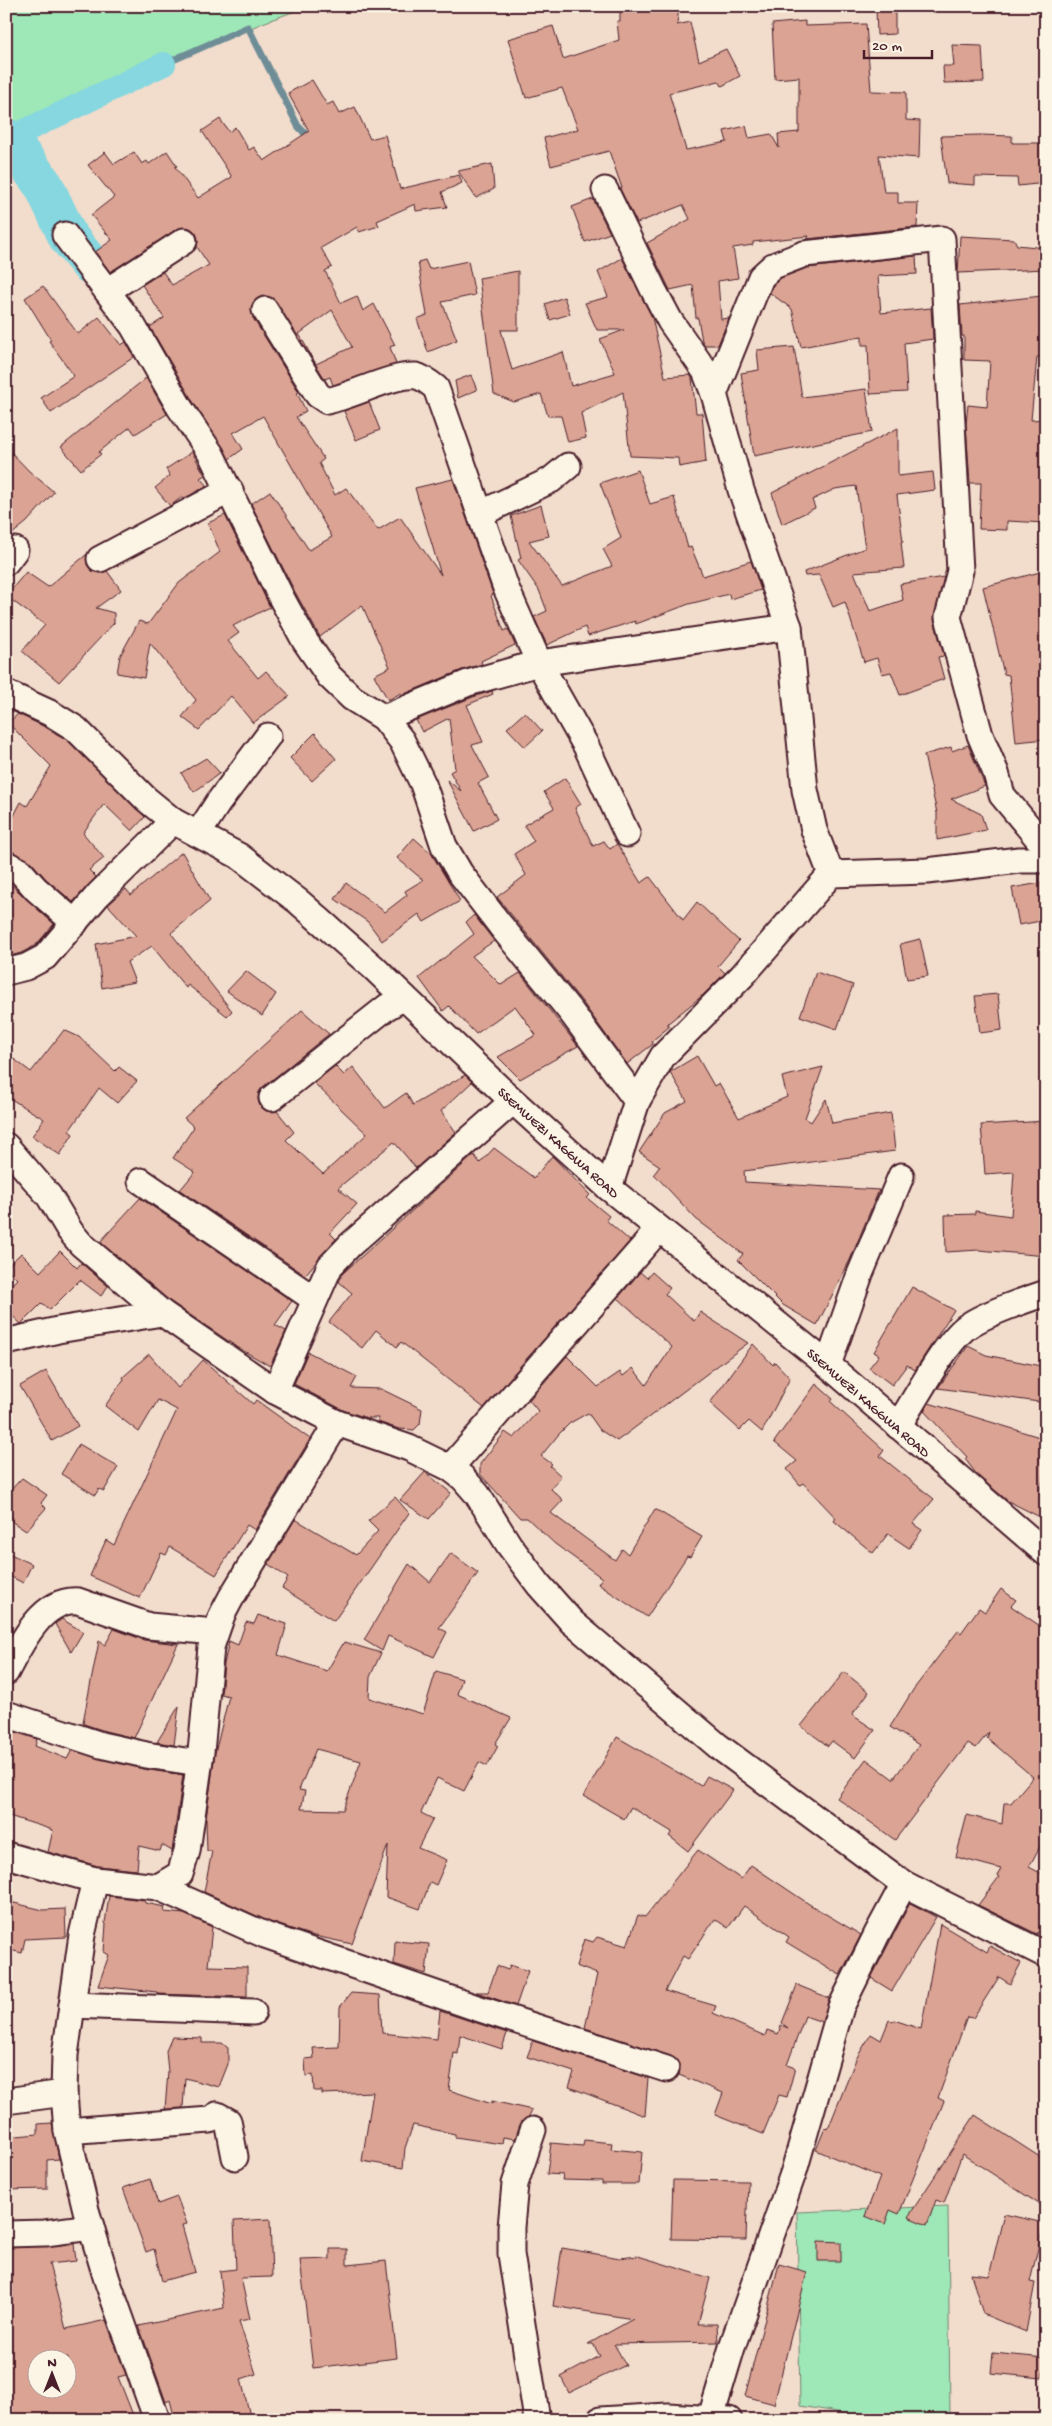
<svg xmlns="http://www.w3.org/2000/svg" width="1052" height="2426" font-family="'Gochi Hand',sans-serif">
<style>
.green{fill:#9ee7b6;stroke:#748370}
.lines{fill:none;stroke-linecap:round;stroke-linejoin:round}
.stream{stroke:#6e8d97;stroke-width:7}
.canal{stroke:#86d7df;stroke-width:24}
.river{stroke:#86d7df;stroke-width:40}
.building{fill:#daa393;stroke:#4a1f2b;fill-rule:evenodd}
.street-casing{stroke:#4a1f2b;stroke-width:29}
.street{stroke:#fcf5e5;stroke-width:25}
.labels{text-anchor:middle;stroke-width:4;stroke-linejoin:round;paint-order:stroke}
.street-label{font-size:14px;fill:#4a1f2b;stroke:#fcf5e5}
</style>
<rect width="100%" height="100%" fill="#f2dccc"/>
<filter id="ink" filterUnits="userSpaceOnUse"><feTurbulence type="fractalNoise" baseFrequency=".02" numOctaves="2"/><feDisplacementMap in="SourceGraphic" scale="10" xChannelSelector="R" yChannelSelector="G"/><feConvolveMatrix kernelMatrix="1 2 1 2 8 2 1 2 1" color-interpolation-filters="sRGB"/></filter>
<g filter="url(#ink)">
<!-- green -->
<g class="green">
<path d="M6,6h303c-104,36 -201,86 -303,127z"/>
<polygon points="948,2206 950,2420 886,2420 800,2406 797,2212"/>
</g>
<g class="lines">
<!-- stream -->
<polyline class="stream" points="164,64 248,27 298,126 311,140"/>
<!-- canal -->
<polyline class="canal" points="6,140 164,64"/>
<!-- river -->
<polyline class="river" points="9,139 44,186 68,237 90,264"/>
</g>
<!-- building -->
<g class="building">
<polygon points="620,6 679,6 677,25 690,22 699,61 726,49 740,76 722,86 719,81 669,93 686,150 727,142 724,131 746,126 749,138 771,134 779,148 778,134 799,132 799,77 775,79 772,24 805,21 805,26 866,24 871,91 906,92 906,120 920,121 919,158 879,155 884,192 898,192 898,203 918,203 917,227 807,239 809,236 753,242 753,245 733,248 738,278 718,281 721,319 729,318 718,345 705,345 702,341 698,318 696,318 693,285 670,290 647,243 690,219 683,205 637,223 620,189 622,188 609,151 551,166 544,138 578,129 562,88 526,98 508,39 553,26 563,59 619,40 617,21 620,21"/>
<polygon points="895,8 895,34 877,35 876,9"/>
<polygon points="952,45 982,46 984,82 944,83 943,66 954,66"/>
<path d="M312,80l15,25 6,-3 6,12 16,-7 15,32 15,-4 15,54 59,-14 3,8 -20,9 5,15 -31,4 -1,-7 -38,17 2,5 -20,6 -2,-5 -36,21 11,19 -7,4 16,32 16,-7 6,15 11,-7 21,41 -5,2 6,17 -63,21 -3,-8 -5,2 -53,-81 -7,-2 -7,2 -5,5 -2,7 2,8 46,74 -2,1 9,18 -10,6 28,42 -5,4 16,32 11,-7 32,42 22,-13 41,58 -26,-87 38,-9 40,115 -2,2 13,35 4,-2 7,16 -34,16 1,3 -20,6 -60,25 -1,-2 -13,7 -14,-25 16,-8 -28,-62 -42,32 -25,-45 -44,-88 19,-13 39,59 23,-13 -69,-121 -30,17 10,16 -14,10 -37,-59 -42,-73 14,-9 -22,-33 21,-13 9,13 37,-20 -12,-18 1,-7 -2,-7 -6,-5 -13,1 -67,43 -15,-20 17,-12 -21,-25 23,-18 -26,-32 17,-13 9,12 20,-12 8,12 5,-3 2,3 18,-13 10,15 -2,1 23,31 34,-21 -30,-46 18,-12 9,13 6,-5 14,23 5,-3 10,14 45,-30 -21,-38zM332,310l20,37 -36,17 -17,-30z"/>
<polygon points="980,135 1012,136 1012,143 1046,143 1046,183 1018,186 1017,178 975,177 975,185 947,183 941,136"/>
<polygon points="492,164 494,189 476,198 458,171"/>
<polygon points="593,199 610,233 585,242 572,207"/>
<polygon points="960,236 1014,239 1017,245 1046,248 1046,269 958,273"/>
<polygon points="916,256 917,274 878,276 881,313 931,308 933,339 904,343 907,392 870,394 868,345 862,345 862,336 801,347 792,309 770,293 773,285 781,278 807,268"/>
<polygon points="622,258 652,317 665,377 690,375 692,378 696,413 702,413 706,462 679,467 678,458 630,456 623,392 581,413 586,438 568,442 561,416 548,416 541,394 514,402 494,394 479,278 518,271 518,330 501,330 512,370 563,352 571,386 615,373 600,339 624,330 597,330 585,303 608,297 598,272"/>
<polygon points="425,260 429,269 468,261 475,295 442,302 457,340 428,352 417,319 427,315 418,262"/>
<polygon points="43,286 78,334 99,317 121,345 126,342 134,357 51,413 41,398 74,376 49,341 51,340 25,298"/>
<polygon points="1042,296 1041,331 1046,330 1046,357 1037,357 1031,420 1046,419 1046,523 1007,521 1007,530 979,529 981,483 970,483 966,424 968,405 987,407 990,361 964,360 964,336 962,336 960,305"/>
<polygon points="564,297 570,314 550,320 545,304"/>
<polygon points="794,347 802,397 866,389 872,432 754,456 741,373 759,370 757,350"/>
<polygon points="471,375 477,390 458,398 455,381"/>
<polygon points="146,378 167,414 135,434 130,427 99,452 101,454 81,470 61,447"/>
<polygon points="369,402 380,430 356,440 344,411"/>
<polygon points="898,428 898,476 933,472 935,490 897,495 903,542 901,542 904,568 854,572 870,611 903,600 900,584 944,577 934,620 944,656 938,657 944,679 900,695 891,672 882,674 877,658 864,662 845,602 833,607 819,575 805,576 804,572 865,548 856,486 835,489 812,500 815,508 782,524 772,493"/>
<polygon points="6,447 29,471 54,492 27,522 6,539"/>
<polygon points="192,452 205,475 200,478 207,486 183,499 182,497 170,506 155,488 170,476 166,469"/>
<polygon points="638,470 650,504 674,497 688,548 691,547 703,576 751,561 761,590 730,599 729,594 689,604 636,624 635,621 588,636 585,627 547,645 534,617 547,611 539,590 518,560 521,558 511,516 541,505 549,536 529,541 562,586 612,566 603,549 621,538 600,483"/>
<polygon points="225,515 270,607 233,626 239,633 228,641 258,678 266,671 290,696 253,723 231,696 199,730 182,717 196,700 150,643 144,678 117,673 120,656 139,621 148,624 179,583 220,552 208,523"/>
<polygon points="87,554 87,565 92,571 100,573 107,571 121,590 96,608 114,613 114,623 59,682 22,651 45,625 6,596 26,572 48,587"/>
<polygon points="1040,572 1038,586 1041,586 1040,612 1046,612 1046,630 1044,630 1046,739 1016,742 1009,675 1004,674 983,587"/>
<polygon points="492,691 493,694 467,705 483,742 472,745 489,777 478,783 497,819 474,831 447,780 461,791 450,772 455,769 449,718 422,732 416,720 473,697"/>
<polygon points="525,712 542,731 525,747 507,728"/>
<polygon points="18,714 45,727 67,740 145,817 132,831 104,804 83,833 104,858 89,870 96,877 73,902 46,879 30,861 6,850 6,831 21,802 27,806 51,766 8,723"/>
<polygon points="315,733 336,759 312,781 290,758"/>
<polygon points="968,745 985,786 951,799 981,814 986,830 937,840 937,813 924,755 951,747 952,751"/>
<polygon points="206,758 220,773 194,792 181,773"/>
<polygon points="565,778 581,804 575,808 593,846 604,841 610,849 617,844 641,883 650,877 683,920 697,902 739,941 718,966 725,973 703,995 667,1024 670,1026 652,1041 653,1044 627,1064 583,1003 497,897 526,875 514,854 534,841 524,825 554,808 544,792"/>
<polygon points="414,838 431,853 460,901 424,922 419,914 382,941 368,922 335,899 346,883 385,912 407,895 405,891 423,880 397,858"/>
<polygon points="182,852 210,901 171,933 232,1011 227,1016 188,985 186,988 152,946 127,962 135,982 102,988 96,944 136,936 108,905 126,889 131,895"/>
<polygon points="6,880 54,924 36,945 21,953 6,957"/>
<polygon points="1046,882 1046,920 1019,925 1012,888"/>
<polygon points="474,915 494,941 472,956 501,985 520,973 578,1046 520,1079 498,1057 536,1035 515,1006 476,1034 449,1006 443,1011 419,978 474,934 466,922"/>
<polygon points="920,939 928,976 907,979 900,944"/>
<polygon points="246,971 276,994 262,1016 227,991"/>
<polygon points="816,972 853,985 837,1029 800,1016"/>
<polygon points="998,994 1002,1030 980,1033 975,996"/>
<polygon points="302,1010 329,1034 263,1087 259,1092 258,1100 260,1106 266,1111 277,1111 294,1132 286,1140 323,1174 367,1134 314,1083 335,1066 344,1075 353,1067 385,1108 406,1093 413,1105 465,1075 472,1082 441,1111 456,1132 416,1168 394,1142 338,1188 357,1204 330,1233 336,1239 305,1275 180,1190 195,1172 173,1158 194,1127 184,1118"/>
<polygon points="64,1030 79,1037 115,1071 119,1067 137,1081 117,1103 99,1088 69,1131 73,1134 60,1155 32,1136 44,1119 6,1096 6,1053 31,1072"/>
<polygon points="697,1056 714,1086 719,1083 739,1118 787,1097 782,1077 823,1067 805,1118 811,1122 826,1099 832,1123 891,1113 895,1151 744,1171 745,1182 879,1190 850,1260 817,1325 783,1305 738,1260 743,1254 696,1219 654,1174 660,1166 639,1152 665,1113 687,1101 670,1072"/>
<polygon points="1046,1121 1046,1256 979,1250 946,1252 945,1215 975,1214 975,1211 1011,1216 1014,1172 985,1174 981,1125"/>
<polygon points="494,1148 534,1178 552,1156 590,1195 587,1198 609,1216 606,1220 630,1241 484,1408 401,1342 397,1347 376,1330 362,1348 329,1322 352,1293 339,1282 342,1274 474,1155 480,1163"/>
<polygon points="140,1198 292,1301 275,1325 286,1331 270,1366 237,1347 171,1302 100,1242"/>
<polygon points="60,1251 77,1268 81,1263 108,1286 101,1296 80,1280 50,1310 42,1303 21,1324 6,1310 6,1290 17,1279 6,1268 21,1253 40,1272"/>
<polygon points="640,1272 647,1278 652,1272 670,1288 665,1294 694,1321 700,1312 748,1343 617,1441 600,1430 588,1413 570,1423 559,1434 541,1456 552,1464 550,1466 561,1476 551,1489 563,1500 551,1513 615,1560 622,1549 628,1554 655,1509 702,1537 690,1557 687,1556 647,1617 598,1584 602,1578 555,1544 527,1518 520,1518 480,1474 480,1464 505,1432 514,1438 538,1411 529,1400 567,1356 598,1387 620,1372 623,1376 633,1368 646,1385 672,1347 618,1298"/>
<polygon points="912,1287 954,1310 915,1370 907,1365 892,1385 869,1368 879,1355 874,1352"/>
<polygon points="753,1344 773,1365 775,1362 790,1378 762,1432 749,1421 740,1430 710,1403"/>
<polygon points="968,1346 986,1355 1046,1367 1046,1403 938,1388"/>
<polygon points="308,1352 357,1377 351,1388 381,1389 422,1409 420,1424 414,1430 399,1429 378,1422 378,1418 367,1418 343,1410 294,1384"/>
<polygon points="149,1354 178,1388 203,1360 253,1404 256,1400 310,1439 255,1530 247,1525 216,1575 170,1547 166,1555 161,1553 140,1598 90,1576 106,1540 114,1545 177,1410 158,1400 139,1432 105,1406 124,1379 123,1377"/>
<polygon points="46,1371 78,1426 52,1441 20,1386"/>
<polygon points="816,1384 833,1399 831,1402 884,1450 880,1456 934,1499 913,1524 922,1530 909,1548 888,1534 873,1553 834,1521 836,1518 803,1483 800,1485 787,1469 797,1461 774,1442"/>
<polygon points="929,1403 1046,1439 1046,1469 1040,1489 1046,1492 1046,1520 1008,1501 978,1476 965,1459 967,1457 924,1411"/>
<polygon points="79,1444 118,1467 104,1491 99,1489 95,1495 61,1474"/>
<polygon points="425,1472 451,1493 429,1519 400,1500"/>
<polygon points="22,1478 47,1495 41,1503 46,1508 26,1531 11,1521 13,1518 6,1510 6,1495"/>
<polygon points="395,1497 409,1513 334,1621 282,1588 288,1578 268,1564 295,1519 356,1555 378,1531 368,1521"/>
<polygon points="6,1552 32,1564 23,1583 6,1574"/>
<polygon points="451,1553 478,1573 439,1628 447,1632 434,1657 388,1636 382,1651 364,1640 409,1564 430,1582"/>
<polygon points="1001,1589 1016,1600 1011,1606 1046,1630 1046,1835 1029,1867 1046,1876 1046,1936 1038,1932 1037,1934 978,1905 999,1877 997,1876 1001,1869 956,1857 967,1815 1002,1824 1004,1803 1011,1803 1033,1777 987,1738 989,1732 976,1748 968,1743 895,1840 837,1798 866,1759 893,1779 919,1745 890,1727 913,1690 958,1631 961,1633 979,1608 985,1612"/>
<path d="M258,1615l29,9 -9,31 49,16 17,-29 37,11 -11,24 -1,21 54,16 13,-43 26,8 -5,15 54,24 -16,26 3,2 -11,20 -8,-4 -15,29 -27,-13 -16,35 12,6 -15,29 29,12 -11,25 -6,-3 -10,27 -34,-12 2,-52 -36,99 -42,-9 -40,-13 -66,-30 8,-41h-5l-1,-32 9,-66 14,-57 -8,-2 3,-30 5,-23 9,4 8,-23 8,2zM316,1749l45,12 -18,49 -42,-1 4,-18 -6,-1z"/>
<polygon points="62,1619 83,1632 71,1652 55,1624"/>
<polygon points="114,1629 144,1640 178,1644 134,1738 105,1731 84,1724 83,1722 99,1641 105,1645"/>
<polygon points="844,1672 869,1692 852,1715 875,1730 855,1758 832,1741 828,1746 801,1726"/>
<polygon points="179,1706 174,1745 157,1742"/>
<polygon points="6,1729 37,1739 35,1746 67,1759 72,1750 143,1769 183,1775 172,1851 162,1845 160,1851 139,1846 137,1870 98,1866 48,1852 53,1830 6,1815"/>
<polygon points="617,1737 701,1786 707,1776 733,1790 688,1851 669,1836 672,1832 631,1807 624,1819 584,1796"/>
<polygon points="698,1850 741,1879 751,1865 809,1904 861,1935 840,1975 786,1942 789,1937 744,1906 728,1928 715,1919 688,1959 683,1956 665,1991 716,2006 713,2013 765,2036 767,2030 778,2034 781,2025 788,2028 782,2023 797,1985 829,1998 822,2022 805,2016 787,2065 795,2068 787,2097 779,2095 763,2134 715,2115 723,2093 679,2075 680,2066 671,2056 585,2028 597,1974 576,1966 584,1939 593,1942 597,1937 627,1946 638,1915 645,1917"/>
<polygon points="109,1896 144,1900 145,1903 165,1907 164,1912 184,1914 212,1927 208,1966 247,1967 247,1997 157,1994 157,1992 98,1986 109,1955 104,1952 106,1924 105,1923"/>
<polygon points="6,1901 43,1910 65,1909 66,1937 25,1939 22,1953 6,1949"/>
<polygon points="910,1903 936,1917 892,1991 871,1978"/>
<polygon points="940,1924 987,1952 990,1946 1021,1963 1010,1984 999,1977 973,2018 967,2017 938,2098 944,2101 899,2214 890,2210 885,2224 865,2216 880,2177 816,2150 825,2128 828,2129 856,2059 871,2034 881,2040 889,2020 893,2022 894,2020 921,2029"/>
<polygon points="395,1941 429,1944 426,1974 394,1964"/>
<polygon points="510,1965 528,1971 516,2006 476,1992 488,1992 497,1966 508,1970"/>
<polygon points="351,1993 380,1995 382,2033 437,2039 440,2011 507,2033 502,2049 460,2035 458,2054 454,2053 449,2090 492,2104 492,2101 532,2110 529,2116 520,2125 515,2139 503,2137 502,2144 455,2137 455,2134 413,2125 405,2148 403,2168 362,2161 373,2092 322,2094 322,2091 314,2091 313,2075 306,2076 305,2059 314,2058 313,2048 339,2047 340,2007"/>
<polygon points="172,2037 202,2038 202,2043 222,2043 228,2048 228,2064 219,2087 185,2078 183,2108 165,2109 168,2072 166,2051"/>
<polygon points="533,2041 648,2078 645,2116 569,2087 574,2072 527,2057"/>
<polygon points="975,2115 1046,2161 1046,2193 1039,2204 962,2154 944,2203 936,2200 927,2225 908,2217"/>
<polygon points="52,2123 59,2159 47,2160 47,2189 6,2190 6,2137 38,2134 38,2124"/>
<polygon points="584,2140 612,2143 611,2149 642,2152 639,2184 602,2184 602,2181 562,2180 563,2175 547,2174 551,2143 583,2146"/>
<polygon points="150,2179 158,2204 177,2197 187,2224 182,2225 195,2272 162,2281 154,2249 146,2252 123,2188"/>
<polygon points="673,2180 748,2181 746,2240 671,2239"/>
<polygon points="1004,2214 1044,2223 1030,2282 1035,2283 1026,2332 983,2314 971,2274 989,2276"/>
<polygon points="270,2219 272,2277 241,2278 250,2319 239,2321 256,2374 241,2379 251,2420 175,2420 170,2400 166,2402 139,2326 224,2308 220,2271 236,2269 234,2221"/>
<polygon points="818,2241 841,2242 841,2261 818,2261"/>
<path d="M74,2244l2,17 -27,3 17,65 40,-9 20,55 -8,2 17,43h-129v-172zM38,2358h30v30h-30z"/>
<polygon points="562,2248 620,2258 638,2256 710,2278 698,2324 717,2324 718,2342 614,2344 626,2365 569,2393 561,2377 600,2356 593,2344 588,2344 633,2319 553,2306"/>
<polygon points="330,2249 347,2249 347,2265 386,2261 397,2358 313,2368 300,2260 330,2259"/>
<polygon points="779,2264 807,2272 774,2404 745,2396"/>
<polygon points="993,2353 1045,2358 1042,2378 991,2373"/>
</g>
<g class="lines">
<!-- street casing -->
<g class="street-casing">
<g id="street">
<polyline points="605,190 653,289 670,321 705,371 714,394 741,490 789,627 805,790 814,830 831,874"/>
<polyline points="65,235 133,326 180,408 211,454 282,599 305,641 329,676 352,698 384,718 402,741 423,784 444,846 460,873 500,925 571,1012 637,1101"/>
<polyline points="107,291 184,241"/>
<path d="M265,310l53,85 9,6c26,-5 65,-27 89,-25 6,1 15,8 20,12l70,200 33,75 47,83 41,88"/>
<polyline points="714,394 761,277 773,266 804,254 942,239 960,571 948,617 980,735 996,773 1002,795 1046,848"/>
<polyline points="482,513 551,480 568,466"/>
<polyline points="100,559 230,490"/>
<polyline points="6,562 15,550"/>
<polyline points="6,693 52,714 76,729 146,799 173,821 239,856 299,902 374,968 500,1089 609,1188 828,1365 1046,1553"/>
<polyline points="384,718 468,683 539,663 789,627"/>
<polyline points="198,834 218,803 268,736"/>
<polyline points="6,864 20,871 36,889 75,923"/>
<polyline points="6,972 26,967 45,957 98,895 173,821"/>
<polyline points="272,1098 387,1007 404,997"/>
<polyline points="6,1146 49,1196 70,1231 81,1244 162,1313 275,1391 337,1423 409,1448 450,1468 463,1478 477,1494 509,1545 539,1585 572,1622 718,1746 904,1884 1046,1955"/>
<polyline points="141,1181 314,1299"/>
<polyline points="609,1188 637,1101 663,1056 742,976 831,874 927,871 1019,860 1046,860"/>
<polyline points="6,1342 58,1330 162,1313"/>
<polyline points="828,1365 860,1274 901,1176"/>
<polyline points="275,1391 330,1266 350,1245 513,1101"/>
<path d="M898,1426c17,-26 45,-80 67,-98 16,-13 60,-28 81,-35"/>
<polyline points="450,1468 659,1229"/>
<path d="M6,1672c14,-27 36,-74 72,-71l71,25 66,6"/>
<polyline points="6,1714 101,1745 146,1755 199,1763"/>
<polyline points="6,1855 95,1880 158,1887 180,1874 187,1851 201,1752 211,1647 222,1615 231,1598 337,1423"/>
<polyline points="95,1880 82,1935 65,2055 64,2093 67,2131 86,2210 107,2280 157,2420"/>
<polyline points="158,1887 265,1935 474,2007 666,2069"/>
<polyline points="72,2005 253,2012"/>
<polyline points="6,2101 64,2093"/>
<polyline points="533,2130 515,2184 511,2227 511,2254 537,2420"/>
<polyline points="67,2131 210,2120 217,2115 228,2121 235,2157"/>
<polyline points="6,2234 45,2233 91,2227"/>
<polyline points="711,2417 733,2344 794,2171 841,2007 877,1934 904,1884"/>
<polyline points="600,2420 668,2416 729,2420"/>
</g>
</g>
<!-- street -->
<use href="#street" class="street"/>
</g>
</g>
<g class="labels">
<!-- street labels -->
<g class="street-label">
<text transform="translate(559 1142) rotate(42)" y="5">SSEMWEZI KAGGWA ROAD</text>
<text transform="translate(869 1402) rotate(41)" y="5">SSEMWEZI KAGGWA ROAD</text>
</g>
</g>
<!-- margin -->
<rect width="1052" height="2426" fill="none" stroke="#fcf5e5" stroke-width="25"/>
<rect x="12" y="12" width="1027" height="2401" fill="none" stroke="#4a1f2b" stroke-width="2" filter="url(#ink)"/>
<!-- north arrow -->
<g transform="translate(52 2374)"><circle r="24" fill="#fcf5e5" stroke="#b59f9b"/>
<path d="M0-4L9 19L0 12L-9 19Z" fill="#4a1f2b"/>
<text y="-8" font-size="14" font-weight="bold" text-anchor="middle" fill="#4a1f2b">N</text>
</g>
<!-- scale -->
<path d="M864 50v8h68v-8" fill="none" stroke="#4a1f2b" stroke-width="2.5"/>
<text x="872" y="50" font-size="15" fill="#4a1f2b" stroke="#fcf5e5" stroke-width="4" paint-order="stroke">20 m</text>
</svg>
